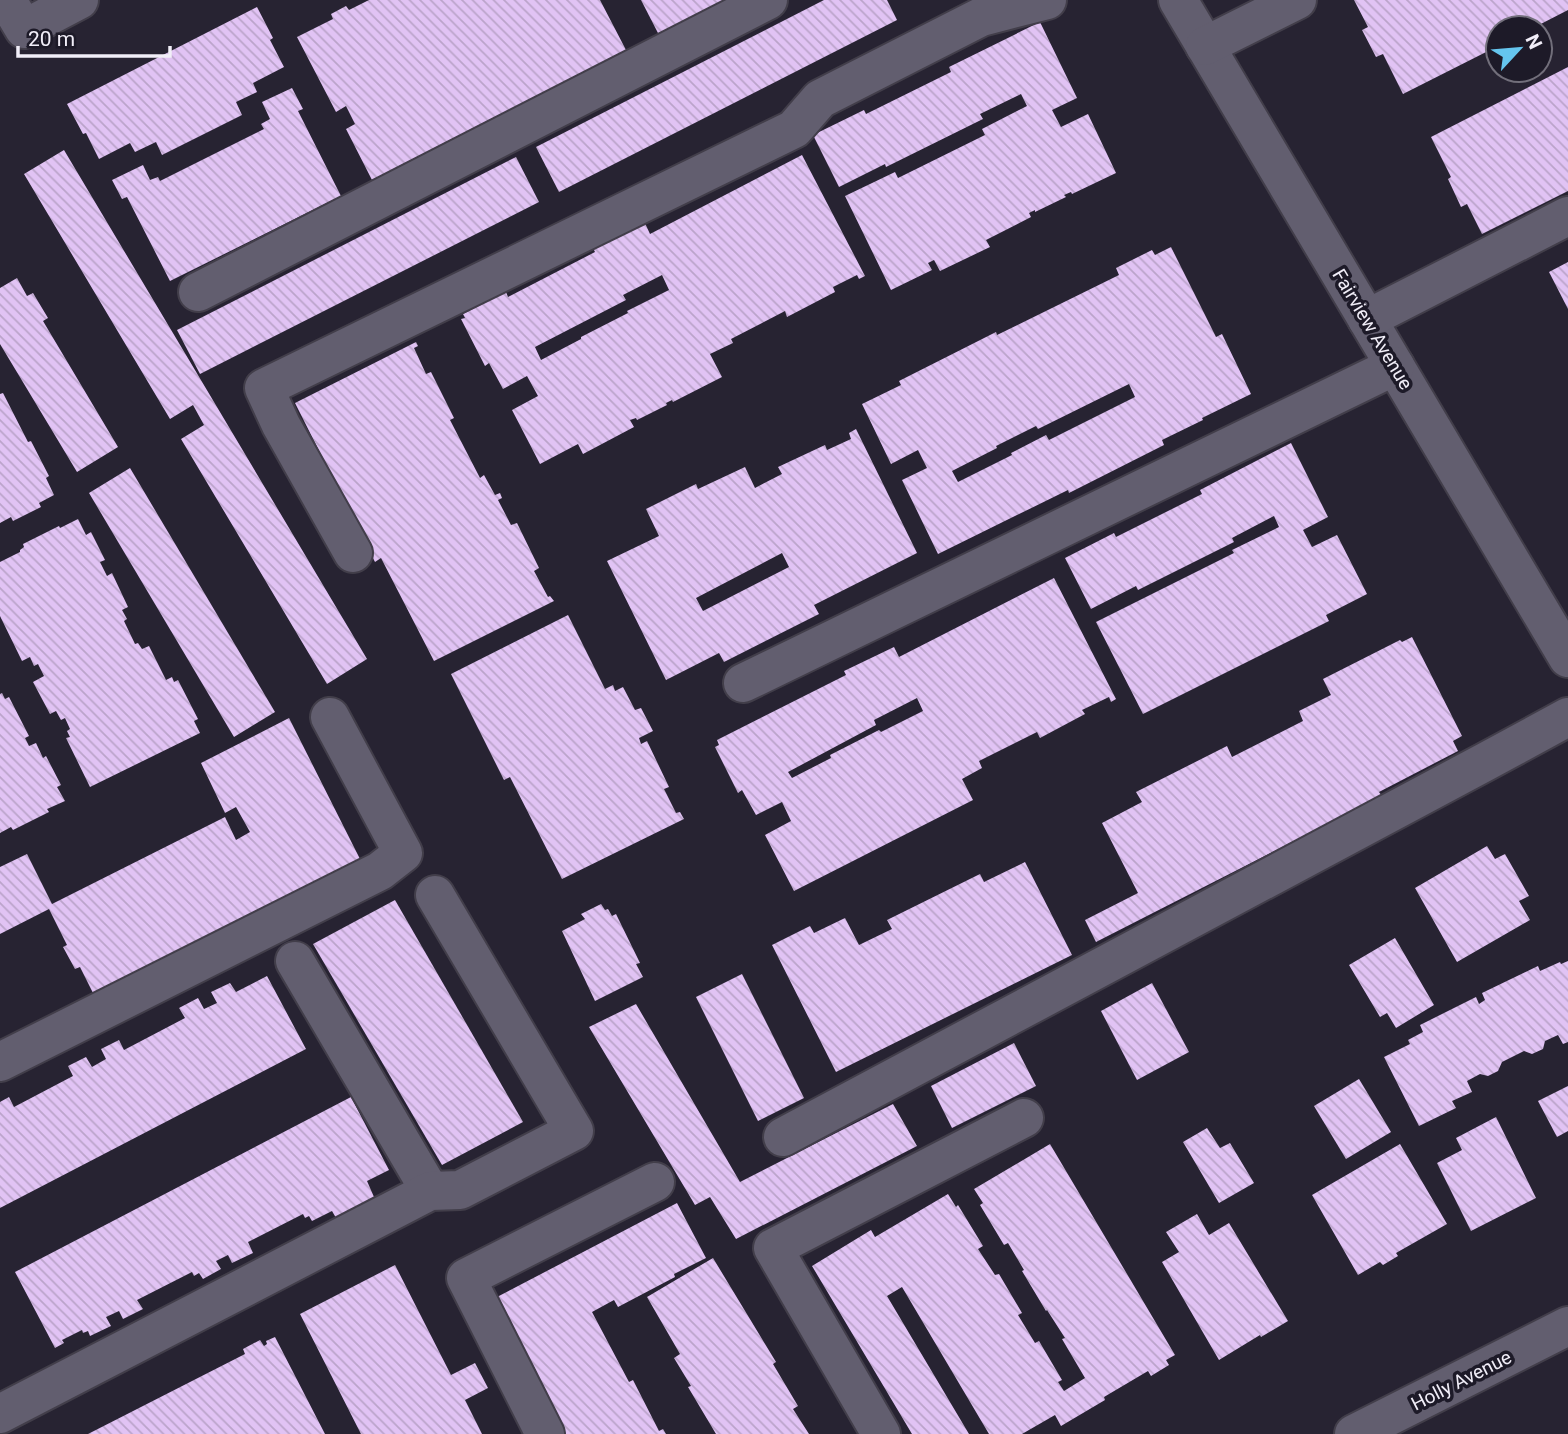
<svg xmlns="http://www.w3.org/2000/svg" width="1568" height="1434" font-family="Roboto,sans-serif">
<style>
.building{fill:url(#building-back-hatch);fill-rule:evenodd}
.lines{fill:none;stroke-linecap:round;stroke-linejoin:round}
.minor-casing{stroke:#423e4a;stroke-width:42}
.minor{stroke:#625e6f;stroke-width:38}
.labels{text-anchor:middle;stroke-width:7;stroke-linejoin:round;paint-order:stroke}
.street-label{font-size:19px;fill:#f1eef8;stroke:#1d1a28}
</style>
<defs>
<pattern id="building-back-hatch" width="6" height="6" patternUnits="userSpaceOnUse" patternTransform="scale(1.75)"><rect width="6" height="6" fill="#e1c3f4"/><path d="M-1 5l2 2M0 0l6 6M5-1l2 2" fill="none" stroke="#bba4ca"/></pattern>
</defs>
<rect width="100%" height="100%" fill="#272332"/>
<!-- building -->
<g class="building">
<polygon points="369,0 600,0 626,50 372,180 346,129 355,124 346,106 336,112 297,37 333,19 331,14 346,6 349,10"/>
<polygon points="641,0 727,0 659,35"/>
<polygon points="824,0 887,0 897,20 559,192 536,147"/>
<polygon points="1354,0 1568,0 1568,10 1533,28 1498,28 1498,46 1403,94 1383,54 1376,57 1362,30 1368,27"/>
<polygon points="257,7 273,38 270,40 284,67 253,83 257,92 236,102 242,115 162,155 156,142 135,152 130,143 99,159 86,133 83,134 67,104"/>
<polygon points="1040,22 1077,98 1052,110 1061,127 1088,114 1116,173 1072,194 1071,192 1064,195 1066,197 1035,212 1035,210 1029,213 1031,217 986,240 990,247 940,271 934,260 928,263 932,270 891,290 845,196 895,172 898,178 985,135 982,129 1027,106 1021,94 980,114 983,119 886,167 885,164 839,187 813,135 864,110 866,114 951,72 949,67"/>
<polygon points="1568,67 1568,191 1482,234 1467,204 1461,207 1448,179 1451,177 1431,137"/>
<polygon points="292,88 303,109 298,111 341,196 170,281 127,197 122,199 112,180 143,165 150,180 158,177 160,181 264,129 261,124 270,119 262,102"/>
<polygon points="64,150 367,659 327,684 181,439 204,425 193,405 170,419 24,174"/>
<path d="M802,155l63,121 -6,3 -2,-4 -24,12 2,5 -48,25 -2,-6 -54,28 2,4 -23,11 12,23 -49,25 -1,-2 -6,3 1,2 -30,15 -1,-2 -6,2 4,7 -51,27 -5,-10 -38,20 -28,-54 26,-14 -11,-20 -24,13 -14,-26 -4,3 -24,-47 4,-1 -2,-4 43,-22 2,5 87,-45 -2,-4 51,-27 6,13zM662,275l7,15 -42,21 1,2 -47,24v2l-40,21 -6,-13 91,-47 -3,-5z"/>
<polygon points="516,157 539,202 200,374 177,330"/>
<path d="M1171,247l45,90 6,-3 29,60 -49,24 1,2 -41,20 2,5 -95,48 -1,-3 -130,64 -36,-74 25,-12 -9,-18 -27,14 -29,-60 39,-19 -2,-4 97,-49 1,3 122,-60 -3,-7 36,-18 3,5zM1129,384l6,13 -86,43 -3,-5 -35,18 1,2 -54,27 -6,-11 45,-23 -1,-2 40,-20 2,3z"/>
<polygon points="1568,262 1568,309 1549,272"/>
<polygon points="17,278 27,296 33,293 48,318 43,321 118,447 77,472 0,344 0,288"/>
<polygon points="416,342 418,346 414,348 426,374 431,372 454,418 450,420 480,478 484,475 495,495 500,493 502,498 498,500 511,525 517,523 539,568 534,571 548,597 550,596 554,601 434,661 381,558 375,562 295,403"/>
<polygon points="3,393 28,442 31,441 49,476 46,478 54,495 39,503 41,507 13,521 11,517 0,523 0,394"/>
<path d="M856,429l61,124 -103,52 5,9 -95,48 -5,-9 -53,27 -59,-119 52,-25 -13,-27 50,-25 2,5 47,-22 10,21 27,-14 -4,-7 47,-22 2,5 24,-11 -2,-6zM782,553l7,14 -86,44 -7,-13z"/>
<polygon points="1291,443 1328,517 1303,530 1312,547 1337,535 1367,594 1326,615 1329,621 1143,714 1096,622 1234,553 1232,550 1279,527 1274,516 1232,538 1234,542 1138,590 1136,586 1091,609 1065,558 1114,533 1116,537 1202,494 1200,490"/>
<polygon points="130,468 275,712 234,737 89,493"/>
<polygon points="78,519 86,535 91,532 105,560 100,562 107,576 112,573 128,607 122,610 127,619 124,621 135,644 138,643 142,649 149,646 166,680 172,677 174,682 178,680 198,719 194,721 200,733 90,787 66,738 70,737 67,731 70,729 65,718 61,720 56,711 50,714 33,682 44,676 38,664 34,666 30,657 22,661 0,616 0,562 20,552 20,550 24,547 23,544 59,526 60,528"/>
<path d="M1054,578l62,121 -5,3 -2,-5 -27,13 3,4 -45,24 -3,-6 -58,29 3,7 -20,11 11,21 -179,91 -29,-56 26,-14 -9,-19 -26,13 -14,-25 -4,3 -23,-46 4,-2 -2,-5 129,-65 -2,-4 50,-24 5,10zM917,698l6,13 -42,21 -2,-2 -49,25 1,3 -39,20 -4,-6 88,-47 -2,-5z"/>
<polygon points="568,615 605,689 613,685 615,691 623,687 635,710 641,708 653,731 639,738 641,744 647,741 669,787 664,789 676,813 680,812 684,819 562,879 510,777 504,780 451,674"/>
<polygon points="1412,637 1462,736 1453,741 1458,751 1379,792 1382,796 1096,942 1085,920 1138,893 1102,823 1142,802 1136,792 1227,746 1232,757 1303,721 1299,711 1331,695 1323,679 1400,640 1402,642"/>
<polygon points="2,693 5,699 9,697 29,736 25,738 29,746 36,743 43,758 46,756 61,785 57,787 65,801 47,809 49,812 13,830 11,827 0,833 0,694"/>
<polygon points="289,718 361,861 94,995 80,967 75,969 63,947 67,945 49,909 0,934 0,867 27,854 52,904 225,817 236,840 250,832 236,807 225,813 201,763"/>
<polygon points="1487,846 1495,859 1505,854 1529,896 1519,901 1530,920 1457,962 1415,888"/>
<polygon points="1025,862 1072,955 836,1072 772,945 810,926 814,933 845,918 859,945 892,929 887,920 980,874 984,882"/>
<polygon points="395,900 523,1122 442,1165 313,944"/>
<polygon points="601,904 605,910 608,909 612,916 616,914 640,963 636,964 643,977 595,1001 562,931 585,919 581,914"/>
<polygon points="1395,938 1434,1005 1396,1028 1387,1013 1380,1017 1349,965"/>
<polygon points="1568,961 1568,1042 1563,1044 1558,1035 1545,1041 1543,1049 1532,1054 1524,1051 1502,1062 1498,1071 1488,1076 1480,1074 1467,1081 1472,1092 1452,1101 1456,1108 1419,1126 1384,1057 1410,1044 1408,1040 1423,1032 1420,1025 1476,997 1479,1004 1485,1000 1482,993 1538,966 1540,971 1560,962 1561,964"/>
<polygon points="742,974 804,1098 758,1121 696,997"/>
<polygon points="267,976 306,1049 0,1208 0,1102 9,1097 14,1107 73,1076 68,1066 86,1057 92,1067 106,1059 101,1049 119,1040 124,1050 185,1018 179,1008 198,998 204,1009 217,1003 211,992 230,983 236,992"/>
<polygon points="1152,983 1189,1052 1137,1080 1101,1011"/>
<polygon points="636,1004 740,1182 893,1104 917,1146 736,1239 710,1197 695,1205 589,1027"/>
<polygon points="1014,1043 1036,1086 952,1128 931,1086"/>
<polygon points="1359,1079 1391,1132 1346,1159 1314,1106"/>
<polygon points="1568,1086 1568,1131 1557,1137 1538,1101"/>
<polygon points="351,1097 389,1170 367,1181 374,1197 336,1218 332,1211 312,1221 309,1216 305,1218 303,1214 248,1242 253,1253 232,1263 228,1255 216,1261 221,1269 203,1279 199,1273 194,1276 192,1272 137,1300 143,1309 123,1319 119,1311 106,1317 111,1326 90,1336 88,1331 83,1333 82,1330 62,1340 64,1343 55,1348 15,1272"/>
<polygon points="1496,1117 1536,1198 1471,1231 1437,1163 1462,1150 1456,1138"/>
<polygon points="1207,1128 1220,1148 1230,1143 1254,1183 1219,1203 1183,1142"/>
<polygon points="1050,1144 1175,1355 1166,1360 1169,1365 1151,1376 1148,1371 1104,1397 1105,1400 1061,1426 1055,1415 1022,1434 989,1434 902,1287 887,1296 969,1434 912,1434 812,1266 871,1230 875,1237 948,1194 956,1207 958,1205 983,1246 978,1249 995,1275 999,1274 1022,1313 1018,1315 1035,1343 1039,1341 1062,1380 1058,1382 1064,1391 1085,1378 1062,1339 1065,1338 1047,1310 1046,1311 1022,1271 1024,1270 1008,1243 1004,1245 980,1205 983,1203 974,1189"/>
<polygon points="1400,1144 1447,1224 1396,1253 1398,1256 1383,1265 1380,1262 1358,1275 1312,1195"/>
<polygon points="677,1203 706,1258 674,1274 675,1277 618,1307 614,1300 592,1312 629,1382 633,1380 659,1431 663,1429 666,1434 561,1434 530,1375 536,1371 497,1297"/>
<polygon points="1197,1214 1209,1235 1229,1223 1288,1321 1261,1337 1260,1335 1219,1360 1162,1262 1179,1252 1166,1232"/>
<polygon points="713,1258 776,1362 773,1364 798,1406 793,1409 809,1434 716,1434 688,1387 691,1386 674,1358 680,1354 647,1297"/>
<polygon points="395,1265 451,1375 475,1363 488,1388 465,1400 482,1434 361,1434 300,1314"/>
<polygon points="275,1337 325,1434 88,1434 245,1354 243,1349 260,1340 264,1346 267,1344 266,1341"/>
</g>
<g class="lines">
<!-- minor casing -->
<g class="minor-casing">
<g id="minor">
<polyline points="7,0 24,29 79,0"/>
<polyline points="1178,0 1568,658"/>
<polyline points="1205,46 1297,0"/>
<polyline points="198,292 768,0"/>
<polyline points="1367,319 1568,216"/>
<polyline points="353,553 281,425 264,388 794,129 820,99 981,17 1047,0"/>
<polyline points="743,683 1395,366"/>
<polyline points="295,961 430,1191"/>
<polyline points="0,1062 380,871 403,853 330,717"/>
<polyline points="783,1137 1485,762 1568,717"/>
<polyline points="0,1414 430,1191 460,1190 574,1131 435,895"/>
<polyline points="545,1434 466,1278 655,1182"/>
<polyline points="881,1434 773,1248 1024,1118"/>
<polyline points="1354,1434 1568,1326"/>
</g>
</g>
<!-- minor -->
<use href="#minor" class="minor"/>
</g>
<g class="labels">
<!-- street labels -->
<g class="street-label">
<text transform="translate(1373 329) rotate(59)" y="7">Fairview Avenue</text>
<text transform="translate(1461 1380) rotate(-27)" y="7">Holly Avenue</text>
</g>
</g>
<!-- north arrow -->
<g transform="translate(1519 49) rotate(64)"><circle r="33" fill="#1d1a28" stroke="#726f7b" stroke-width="2"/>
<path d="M0-5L12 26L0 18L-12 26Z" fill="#65c5ee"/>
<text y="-10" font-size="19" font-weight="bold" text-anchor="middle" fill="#f1eef8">N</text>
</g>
<!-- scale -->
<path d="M18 46v10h152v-10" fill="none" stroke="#f1eef8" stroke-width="3.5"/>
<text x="28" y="46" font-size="21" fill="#f1eef8" stroke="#1d1a28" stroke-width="5" paint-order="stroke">20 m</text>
</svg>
